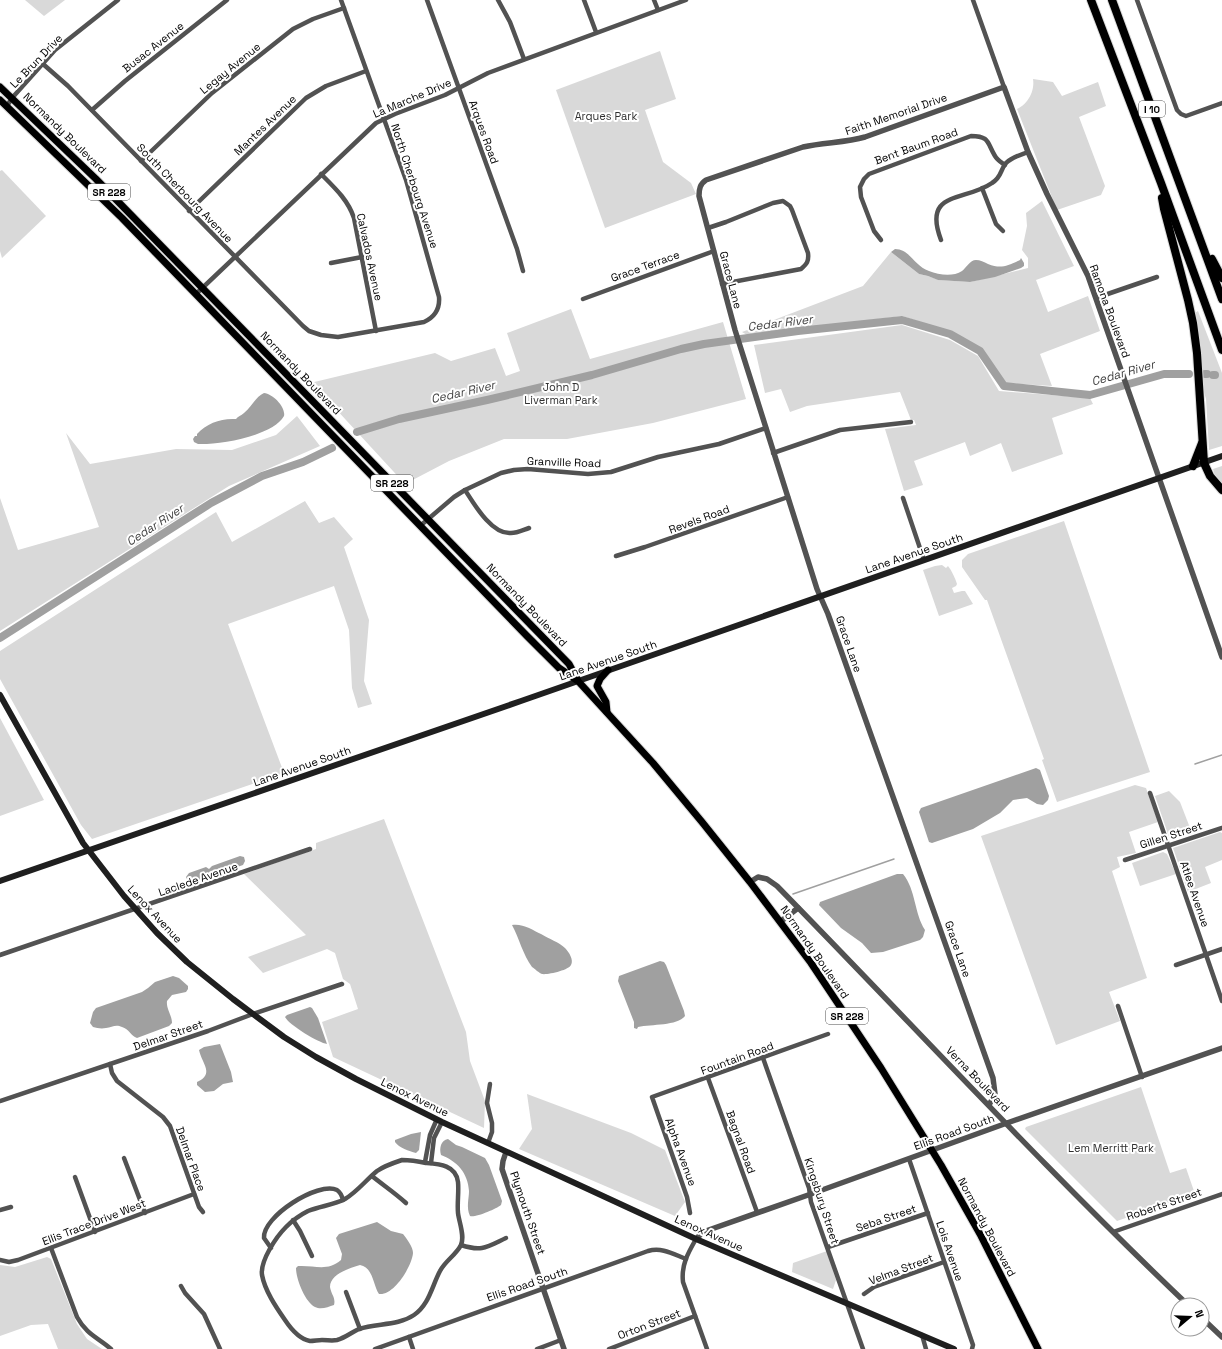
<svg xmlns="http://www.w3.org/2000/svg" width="1222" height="1349" font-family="'Space Grotesk',sans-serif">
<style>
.green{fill:#d9d9d9}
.water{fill:#a0a0a0}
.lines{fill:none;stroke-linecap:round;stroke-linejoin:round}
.stream{stroke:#a0a0a0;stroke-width:1.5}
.river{stroke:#a0a0a0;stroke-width:8}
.primary-casing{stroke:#dbdbdb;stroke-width:9}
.motorway-casing{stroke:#dbdbdb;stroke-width:10}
.minor{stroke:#525252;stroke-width:4.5}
.tertiary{stroke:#525252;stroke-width:5.5}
.secondary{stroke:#1f1f1f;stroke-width:6}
.primary{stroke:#000;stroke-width:7}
.motorway{stroke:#000;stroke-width:8}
.labels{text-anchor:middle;stroke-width:4;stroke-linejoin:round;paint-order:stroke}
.shield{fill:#fff;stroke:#4c4c4c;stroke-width:1}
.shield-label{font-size:10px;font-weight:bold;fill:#000}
.street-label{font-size:11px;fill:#000;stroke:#fff}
.park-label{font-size:11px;fill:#303030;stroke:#fff}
.water-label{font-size:12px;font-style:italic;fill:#414141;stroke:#fff}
</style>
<rect width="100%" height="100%" fill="#fff"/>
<!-- green -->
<g class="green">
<polygon points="25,0 65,0 44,16"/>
<polygon points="660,51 676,99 645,110 663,162 691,183 696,194 605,228 556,90"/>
<path d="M1033,79l20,3 9,14 36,-14 8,24 -27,11 26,69 -4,9 -44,15 -40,-101c11,-5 18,-18 16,-30z"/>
<polygon points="2,170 46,216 2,258 0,251 0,171"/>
<polygon points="1042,201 1074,266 1036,280 1048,312 1088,296 1100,331 1040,354 1052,386 1006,383 982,349 952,332 902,316 747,335 742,332 863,286 891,252 919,274 928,276 939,280 970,282 1028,268 1028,258 1022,250 1027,226 1026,213"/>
<polygon points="571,309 590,359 723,322 746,399 653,423 567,439 504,439 449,461 405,484 334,407 306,384 435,353 451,361 495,348 506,376 520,371 507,333"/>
<polygon points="1198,311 1222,373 1222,446 1209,450 1206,399 1201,382 1195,313"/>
<polygon points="902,325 950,340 978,356 999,391 1090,398 1093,404 1052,418 1063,454 1012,472 1001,443 970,456 965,442 914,461 923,485 904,491 885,429 916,425 914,420 911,420 900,392 807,406 790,412 781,389 765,393 754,345"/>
<polygon points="297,416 320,446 229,486 0,631 0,498 18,550 99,527 66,433 90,464 176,449 232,450 276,435"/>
<polygon points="1222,466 1222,486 1215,476 1213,469"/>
<polygon points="305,501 319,523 334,517 353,539 344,547 369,620 364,681 372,704 358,708 352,688 349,630 334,586 228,624 284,773 92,839 81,825 0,679 0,651 216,512 232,542"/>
<polygon points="1064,521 1150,772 1057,802 1042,760 1044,759 987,600 985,600 962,567 962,560 968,554"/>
<path d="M942,565l4,3 2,-2c4,5 7,12 9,18l-1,2 -4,2 2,5 8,-2h3l8,13 -34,12 -16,-46 12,-4z"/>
<polygon points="0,718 44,800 0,816"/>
<polygon points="1135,785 1146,788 1158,822 1129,832 1136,853 1117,857 1120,867 1112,871 1147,978 1109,992 1120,1021 1056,1045 981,836"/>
<polygon points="1169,791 1180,802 1192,833 1171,839 1169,837 1155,796"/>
<polygon points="384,819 466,1032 470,1061 485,1101 484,1128 333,1057 322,1022 358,1009 350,984 343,979 335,953 327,949 263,973 248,957 306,935 244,874 316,849 316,843"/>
<polygon points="1220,832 1222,833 1222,860 1205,867 1211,883 1188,892 1173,848"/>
<polygon points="1163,852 1167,854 1176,874 1140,886 1132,863"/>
<polygon points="1141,1087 1170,1173 1186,1168 1195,1194 1117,1221 1025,1129 1026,1127"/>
<polygon points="527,1094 631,1133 665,1150 685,1202 675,1216 519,1149 532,1129"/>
<polygon points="827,1251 836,1280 833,1289 792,1272 793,1263"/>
<polygon points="47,1257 51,1259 77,1324 87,1339 102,1349 58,1349 48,1324 31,1325 0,1336 0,1265 15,1267"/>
</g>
<!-- water -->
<g class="water">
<path d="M895,249c15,0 19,17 34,22 10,4 24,6 33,0 4,-3 8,-11 14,-11 4,0 8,2 12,4 13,5 19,2 32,-4l1,-2 3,5v3l-3,2 -26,9 -25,5 -32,-2 -10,-4 -9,-2 -28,-22z"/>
<path d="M264,393c9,1 22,14 20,23 -11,20 -65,29 -86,28l-4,-2 -1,-3 2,-3h2v-2c10,-11 24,-16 39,-15 2,-3 5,-3 8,-6 8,-6 11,-16 20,-20z"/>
<polygon points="1036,768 1040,770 1049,796 1048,800 1043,805 1037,804 1027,798 1013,800 1000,813 973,829 932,843 929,842 919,812 921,808"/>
<polygon points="240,856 244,857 245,861 243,865 193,882 189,883 186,877 189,873 206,867 209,869 212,866"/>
<path d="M897,874h6c13,16 11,39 22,56l-2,7 -3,3 -37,12 -12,1 -9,-10 -21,-15 -22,-23 1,-3z"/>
<path d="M512,925c10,-2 21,5 29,9 8,5 18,8 24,14 4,4 9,12 6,17 -2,5 -23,10 -29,9 -3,-1 -7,-5 -10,-7 -9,-12 -13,-29 -20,-42z"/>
<path d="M660,961l4,1 2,3 18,46 1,5c-8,10 -33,8 -47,11l-1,2 -3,-1v-6l-16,-41 1,-5z"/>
<path d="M173,976l6,2 9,8v3l-2,3 -14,3 -5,6c-1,8 5,14 5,22l-3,3 -32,12c-6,-2 -8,-9 -15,-11 -6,-3 -10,0 -16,1 -5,1 -9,0 -13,-1l-3,-4 3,-11 3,-4 46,-16 6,-4 7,-6z"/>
<path d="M310,1007l2,1 6,10 9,26c-8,-1 -38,-19 -42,-27l2,-2z"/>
<path d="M220,1044l11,28 2,10 -10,2 -9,7 -9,1 -8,-7v-3c18,-8 5,-18 2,-32l5,-3z"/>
<path d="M421,1132l-2,18 -3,3c-7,-2 -17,-5 -21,-11v-2l16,-6z"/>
<path d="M448,1139l8,6 6,2 23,11 4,7 13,36 -1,4c-5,4 -26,13 -31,11 -4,-9 -1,-17 -1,-25 -1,-18 -12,-30 -28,-36 -2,-7 0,-15 7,-16z"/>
<path d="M377,1222l14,9 12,3c4,5 10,13 10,19 -1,13 -19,43 -34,41 -6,-9 -6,-27 -19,-29 -10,3 -30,9 -30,22 1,7 6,11 4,18 -6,2 -13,5 -19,2 -10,-5 -19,-28 -19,-39l2,-2c17,-1 29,6 43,-6l1,-6 -6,-16 3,-4z"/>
</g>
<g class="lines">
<!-- stream -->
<g class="stream">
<polyline points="1195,764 1222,755"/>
<polyline points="793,894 894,859"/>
</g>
<!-- river -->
<g class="river">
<polyline points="1205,374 1207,374"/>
<polyline points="1213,375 1215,375"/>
<polyline points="357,432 399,419 487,400 592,375 681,349 704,344 798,331 902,320 950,334 980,351 1004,386 1090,395 1164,374 1189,374"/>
<polyline points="0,638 211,503 262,476 303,462 332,448"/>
</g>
<!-- primary casing -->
<g class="primary-casing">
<g id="primary">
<polyline points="0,87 96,179 569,664 577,679"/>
<polyline points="0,100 122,218 526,635 559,668 578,681 653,763 702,822 750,882 811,963 881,1068 941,1165 980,1234 1038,1349"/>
<polyline points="607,712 606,702 597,686 600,679 608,670"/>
</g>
</g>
<!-- motorway casing -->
<g class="motorway-casing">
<g id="motorway">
<polyline points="1091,0 1161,183 1222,350"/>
<polyline points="1112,0 1222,299"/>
<polyline points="1162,198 1164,209 1188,300 1193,323 1197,353 1204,463 1210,476 1222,490"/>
<polyline points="1212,259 1222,278"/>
<polyline points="1193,466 1202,443"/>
</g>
</g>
<!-- minor -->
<g class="minor">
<polyline points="427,0 517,249 523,271"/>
<polyline points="498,0 510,22 524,59"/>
<polyline points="584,0 596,32"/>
<polyline points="654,0 658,10"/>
<polyline points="973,0 1004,87"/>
<polyline points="1137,0 1177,110 1181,114 1186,116 1222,103"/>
<path d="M43,64l25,22 235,240 6,5 12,4 17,2 86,-15c11,-5 16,-13 15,-25l-33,-117 -65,-180"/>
<polyline points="7,106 12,98 55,50 118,0"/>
<polyline points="92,110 125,81 227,0"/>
<polyline points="141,161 212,93 293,29 313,19 344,8"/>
<path d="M321,174c14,14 27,26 33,44l22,113"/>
<polyline points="982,188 996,224 1003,231"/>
<polyline points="189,211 306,98 326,86 366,71"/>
<path d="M708,228l18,-6 47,-19 10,-2 7,5 2,4 16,43c1,8 -1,11 -7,16l-79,15"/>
<path d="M881,240l-7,-9 -13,-34 -1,-10 4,-8 5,-5 102,-38c19,0 16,7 24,20 2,4 6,6 10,9"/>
<path d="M941,240c-19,-50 24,-38 51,-57 10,-6 8,-13 14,-20 6,-6 14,-8 22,-11"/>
<polyline points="331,263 362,257"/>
<polyline points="196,294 376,123 395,114 445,95 488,73 686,0"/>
<polyline points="1096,298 1157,277"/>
<polyline points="583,299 714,251"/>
<polyline points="773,453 840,430 911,422"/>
<path d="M465,490c9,14 27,45 46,43 6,0 12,-3 18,-5"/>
<polyline points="903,498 924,560"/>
<polyline points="420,526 454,497 465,490 501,473 514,470 528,469 588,474 611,472 658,457 719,444 766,428"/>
<polyline points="616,556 645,547 788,497"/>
<polyline points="1150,793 1222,1001"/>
<polyline points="1125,860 1222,828"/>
<polyline points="0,955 310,849"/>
<polyline points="1176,965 1222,949"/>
<polyline points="1118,1006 1142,1077"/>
<polyline points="763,1058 809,1188 811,1202 863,1349"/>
<polyline points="110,1064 112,1073 117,1081 163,1117 170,1126 199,1207 203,1212"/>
<polyline points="708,1078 757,1212"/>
<polyline points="0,1101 208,1031 253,1014 342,984"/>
<polyline points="488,1143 492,1132 492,1123 487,1103 490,1084"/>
<polyline points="124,1158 145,1213"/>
<polyline points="909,1159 973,1345 972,1349"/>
<path d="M402,1160c8,0 15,1 24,3 13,1 30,2 32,19 1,10 -1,21 0,31 1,9 7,23 3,32 -5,10 -16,16 -21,26 -8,15 -11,34 -26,44 -16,11 -37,8 -55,14 -7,3 -14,9 -22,11 -5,1 -9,0 -15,0 -4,0 -8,1 -12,1 -11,-2 -19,-12 -25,-21 -9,-13 -20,-29 -23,-45 -2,-14 14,-38 24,-48 6,-6 14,-12 22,-16 12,-5 26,-6 37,-12 12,-7 21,-19 32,-28 7,-5 16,-8 25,-11z"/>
<polyline points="425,1162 430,1135 437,1119"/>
<polyline points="431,1163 434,1138 442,1122"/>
<path d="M372,1176c11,9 23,17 34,27"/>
<polyline points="75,1177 95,1232"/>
<polyline points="0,1210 11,1207"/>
<polyline points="690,1213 687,1197 652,1097 828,1034"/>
<polyline points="293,1220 300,1231 312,1256"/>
<polyline points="1113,1232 1222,1194"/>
<path d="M696,1239c-8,14 -15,26 -13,43l24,67"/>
<path d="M461,1245c21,7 26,2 45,-7"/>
<polyline points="828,1247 928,1213"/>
<path d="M51,1248l26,69c10,18 20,20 34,32"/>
<path d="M271,1248l-7,-10c-2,-21 54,-57 73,-48 3,2 5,6 6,10"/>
<polyline points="0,1260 9,1262 18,1260 194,1194"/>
<polyline points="181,1286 185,1293 204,1314 220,1349"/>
<polyline points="346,1292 360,1329"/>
<polyline points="864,1294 874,1287 944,1262"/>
<polyline points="922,1335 926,1349"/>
<polyline points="409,1337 413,1349"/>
<path d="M375,1349l273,-98c14,-4 25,3 38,8"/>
<polyline points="537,1349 561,1340"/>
<polyline points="609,1349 695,1316"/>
</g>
<!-- tertiary -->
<g class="tertiary">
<path d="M750,882l8,-5 9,2 10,7c137,140 269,284 411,419"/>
<polyline points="780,922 798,908"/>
<path d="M989,1105l6,-11 -2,-16 -165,-464 -11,-25 -82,-259 -36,-134c0,-7 1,-12 7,-16l97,-33c21,-5 42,-4 62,-10l139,-50 24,65 19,42 41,82 134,381"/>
<polyline points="506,1152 503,1161 502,1169 564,1349"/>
<polyline points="696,1239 703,1232 811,1194 1007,1123 1222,1048"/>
<polyline points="1202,1318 1222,1337"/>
</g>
<!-- secondary -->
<g class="secondary">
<polyline points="0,695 83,843 124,896 157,933 187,962 233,999 284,1037 316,1057 356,1079 442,1122 577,1184 696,1239 954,1349"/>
<polyline points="0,881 521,701 1222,456"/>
</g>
<!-- primary -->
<use href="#primary" class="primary"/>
<!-- motorway -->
<use href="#motorway" class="motorway"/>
</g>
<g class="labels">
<!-- shield labels -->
<g class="shield">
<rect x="1139" y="101" width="26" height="16" rx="3"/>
<rect x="88" y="184" width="42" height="16" rx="3"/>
<rect x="371" y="475" width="42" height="16" rx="3"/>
<rect x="826" y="1008" width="42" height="16" rx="3"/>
</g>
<g class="shield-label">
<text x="1152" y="113">I 10</text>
<text x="109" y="196">SR 228</text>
<text x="392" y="487">SR 228</text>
<text x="847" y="1020">SR 228</text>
</g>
<!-- street labels -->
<g class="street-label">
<text transform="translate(153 47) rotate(-38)" y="4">Busac Avenue</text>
<text transform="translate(36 61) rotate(-46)" y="4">Le Brun Drive</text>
<text transform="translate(230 68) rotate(-39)" y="4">Legay Avenue</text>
<text transform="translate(412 98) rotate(-23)" y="4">La Marche Drive</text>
<text transform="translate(896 114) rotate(-19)" y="4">Faith Memorial Drive</text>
<text transform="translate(265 125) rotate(-44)" y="4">Mantes Avenue</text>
<text transform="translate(484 132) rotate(70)" y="4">Arques Road</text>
<text transform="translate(65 133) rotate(44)" y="4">Normandy Boulevard</text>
<text transform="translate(916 146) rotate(-20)" y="4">Bent Baum Road</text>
<text transform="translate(415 186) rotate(72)" y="4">North Cherbourg Avenue</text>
<text transform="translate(185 193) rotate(46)" y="4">South Cherbourg Avenue</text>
<text transform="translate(370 257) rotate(78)" y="4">Calvados Avenue</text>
<text transform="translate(645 266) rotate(-20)" y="4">Grace Terrace</text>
<text transform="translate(731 280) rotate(75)" y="4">Grace Lane</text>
<text transform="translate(1110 311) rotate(70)" y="4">Ramona Boulevard</text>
<text transform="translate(301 373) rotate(46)" y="4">Normandy Boulevard</text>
<text transform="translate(564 462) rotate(2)" y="4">Granville Road</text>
<text transform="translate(699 519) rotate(-20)" y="4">Revels Road</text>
<text transform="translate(914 553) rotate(-19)" y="4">Lane Avenue South</text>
<text transform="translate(527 605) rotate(46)" y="4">Normandy Boulevard</text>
<text transform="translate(849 644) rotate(71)" y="4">Grace Lane</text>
<text transform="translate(608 660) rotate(-19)" y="4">Lane Avenue South</text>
<text transform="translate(302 766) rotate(-19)" y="4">Lane Avenue South</text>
<text transform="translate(1171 835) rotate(-18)" y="4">Gillen Street</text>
<text transform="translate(198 879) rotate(-19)" y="4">Laclede Avenue</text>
<text transform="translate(1195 894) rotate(71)" y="4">Atlee Avenue</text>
<text transform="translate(155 914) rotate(47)" y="4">Lenox Avenue</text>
<text transform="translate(958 949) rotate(71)" y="4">Grace Lane</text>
<text transform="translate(815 952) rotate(55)" y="4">Normandy Boulevard</text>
<text transform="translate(168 1035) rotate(-19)" y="4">Delmar Street</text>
<text transform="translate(737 1058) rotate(-20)" y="4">Fountain Road</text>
<text transform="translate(978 1079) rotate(46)" y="4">Verna Boulevard</text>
<text transform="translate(415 1097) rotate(26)" y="4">Lenox Avenue</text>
<text transform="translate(954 1132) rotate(-20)" y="4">Ellis Road South</text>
<text transform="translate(741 1142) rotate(70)" y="4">Bagnal Road</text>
<text transform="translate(681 1152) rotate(70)" y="4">Alpha Avenue</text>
<text transform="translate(191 1159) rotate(70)" y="4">Delmar Place</text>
<text transform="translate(822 1201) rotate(72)" y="4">Kingsbury Street</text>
<text transform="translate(1164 1204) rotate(-19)" y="4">Roberts Street</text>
<text transform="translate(528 1213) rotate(71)" y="4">Plymouth Street</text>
<text transform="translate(886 1218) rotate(-19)" y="4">Seba Street</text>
<text transform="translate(94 1222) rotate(-21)" y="4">Ellis Trace Drive West</text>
<text transform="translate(987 1227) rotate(62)" y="4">Normandy Boulevard</text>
<text transform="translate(709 1233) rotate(24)" y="4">Lenox Avenue</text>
<text transform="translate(950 1251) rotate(71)" y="4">Lois Avenue</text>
<text transform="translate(901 1269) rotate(-21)" y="4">Velma Street</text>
<text transform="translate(527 1284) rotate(-19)" y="4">Ellis Road South</text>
<text transform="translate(649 1324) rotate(-21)" y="4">Orton Street</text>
</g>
<!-- park labels -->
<g class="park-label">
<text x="606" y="120">Arques Park</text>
<text x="561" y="391">John D<tspan x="561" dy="13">Liverman Park</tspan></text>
<text x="1111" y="1152">Lem Merritt Park</text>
</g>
<!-- water labels -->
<g class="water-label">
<text transform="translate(780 323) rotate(-7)" y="4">Cedar River</text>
<text transform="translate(1123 373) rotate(-16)" y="4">Cedar River</text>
<text transform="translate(463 392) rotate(-13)" y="4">Cedar River</text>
<text transform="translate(155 525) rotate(-33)" y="4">Cedar River</text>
</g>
</g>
<!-- north arrow -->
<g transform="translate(1190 1317) rotate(71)"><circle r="19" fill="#ffffff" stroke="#999999"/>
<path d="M0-3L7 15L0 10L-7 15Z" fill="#000000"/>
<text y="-6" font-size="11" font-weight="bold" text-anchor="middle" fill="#000000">N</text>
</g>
</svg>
